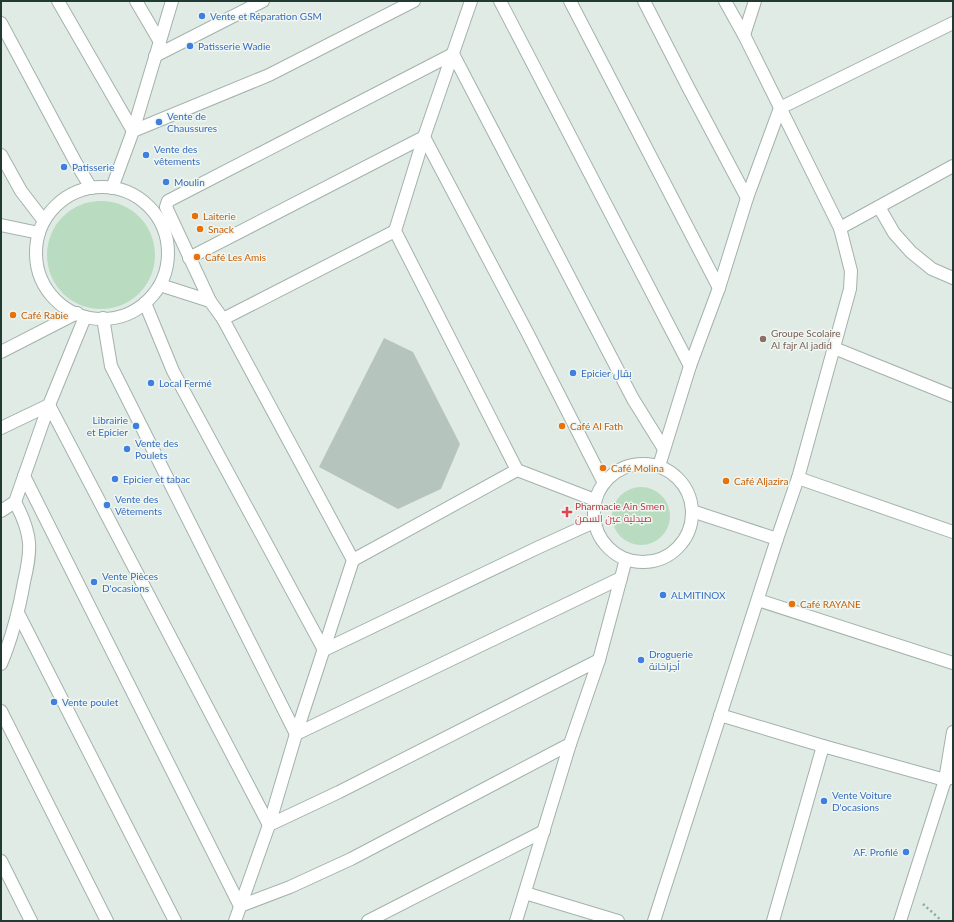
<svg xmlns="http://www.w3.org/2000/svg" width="954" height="922" font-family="Lato,Cairo,sans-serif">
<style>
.green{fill:#b9dcc0}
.building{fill:#b5c5be}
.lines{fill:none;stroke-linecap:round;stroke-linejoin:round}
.street-casing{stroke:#a3b2ac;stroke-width:14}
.path{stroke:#80ae9c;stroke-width:2.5;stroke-dasharray:2 3;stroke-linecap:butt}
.street{stroke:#fff;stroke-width:12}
.shop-dot{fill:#3f7fe0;stroke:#f0f7f3;stroke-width:1.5}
.food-dot{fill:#e8710a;stroke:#f0f7f3;stroke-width:1.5}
.education-dot{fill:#8d6e63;stroke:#f0f7f3;stroke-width:1.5}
.health-dot{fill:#e0444e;stroke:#f0f7f3;stroke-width:1.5}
.labels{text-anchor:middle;stroke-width:3;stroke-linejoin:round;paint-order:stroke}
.shop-label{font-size:10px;fill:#366cbe;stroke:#f0f7f3;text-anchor:start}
.food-label{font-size:10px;fill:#c56008;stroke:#f0f7f3;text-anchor:start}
.education-label{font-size:10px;fill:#785e54;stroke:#f0f7f3;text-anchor:start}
.health-label{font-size:10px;fill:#be3a42;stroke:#f0f7f3;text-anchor:start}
</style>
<rect width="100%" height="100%" fill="#e0ebe5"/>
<!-- green -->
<g class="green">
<circle cx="101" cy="255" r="54"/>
<circle cx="641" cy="516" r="29"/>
</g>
<!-- building -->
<polygon class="building" points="384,338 413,352 460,444 441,489 398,509 319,467"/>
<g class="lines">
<!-- street casing -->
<g class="street-casing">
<g id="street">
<polyline points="58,1 133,131 269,75 414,1"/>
<polyline points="136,1 160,42"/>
<polyline points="500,1 690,366"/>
<polyline points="570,1 719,288"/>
<polyline points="644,1 688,87 747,198"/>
<polyline points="1,23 76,163 91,188"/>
<polyline points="744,35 755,1"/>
<polyline points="155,56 263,1"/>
<polyline points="1,155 21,191 44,221"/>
<circle cx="102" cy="253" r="66"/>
<polyline points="112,188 133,131 172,1"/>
<polyline points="879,207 894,233 911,252 932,269 953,278"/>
<polyline points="1,225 39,233"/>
<polyline points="840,228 953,166"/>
<polyline points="189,258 424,137 527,332 604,483"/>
<polyline points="160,285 210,301 223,319"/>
<polyline points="210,301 166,207 168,201 453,54 633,399 664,449"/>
<polyline points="145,303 173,371 324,650 537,548 594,522"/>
<polyline points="103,318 111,366 296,734 621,578"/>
<polyline points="834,348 953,396"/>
<polyline points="1,352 77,313"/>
<polyline points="1,428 49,405 269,825 339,792 599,660"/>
<circle cx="643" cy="513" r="49"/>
<polyline points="659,466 690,366 719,288 747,198 780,108 953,23"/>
<polyline points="517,470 595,500"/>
<polyline points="24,476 240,906 290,887 351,859 570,744"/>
<polyline points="798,478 953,532"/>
<polyline points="1,511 15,502 49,405 85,317"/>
<polyline points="692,511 777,539"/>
<polyline points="353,560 223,319 395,231"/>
<polyline points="758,600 953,663"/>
<polyline points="18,613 175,921"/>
<path d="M1,664c11,-26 18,-54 23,-82 3,-13 6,-26 5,-39 -1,-15 -7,-28 -14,-41"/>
<polyline points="1,711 107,921"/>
<polyline points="720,715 823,746 945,780 953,777"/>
<polyline points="1,861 31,921"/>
<polyline points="525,893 618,921"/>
<polyline points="235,921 269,825 296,734 353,560 517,470 395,231 424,137 471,1"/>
<polyline points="368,921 544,831"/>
<polyline points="516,921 570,744 599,660 626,559"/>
<polyline points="654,921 777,539 798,478 850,289 851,271 840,228 744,35 725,1"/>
<polyline points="773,921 823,746"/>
<polyline points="900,921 945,780 953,732"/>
</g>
</g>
<!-- path -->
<polyline class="path" points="923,904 942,921"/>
<!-- street -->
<use href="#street" class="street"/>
</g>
<!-- markers -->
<g class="shop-dot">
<circle cx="202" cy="16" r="4"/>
<circle cx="190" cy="46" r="4"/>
<circle cx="159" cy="122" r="4"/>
<circle cx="146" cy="155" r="4"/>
<circle cx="64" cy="167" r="4"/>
<circle cx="166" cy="182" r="4"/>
<circle cx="573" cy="373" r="4"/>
<circle cx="151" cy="383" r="4"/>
<circle cx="136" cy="426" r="4"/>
<circle cx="127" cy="449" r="4"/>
<circle cx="115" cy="479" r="4"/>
<circle cx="107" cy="505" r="4"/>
<circle cx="94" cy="582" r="4"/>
<circle cx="663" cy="595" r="4"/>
<circle cx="641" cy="660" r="4"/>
<circle cx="54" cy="702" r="4"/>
<circle cx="824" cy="801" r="4"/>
<circle cx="906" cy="852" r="4"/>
</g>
<g class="food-dot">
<circle cx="195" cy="216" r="4"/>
<circle cx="200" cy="229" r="4"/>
<circle cx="197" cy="257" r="4"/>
<circle cx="13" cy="315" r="4"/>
<circle cx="562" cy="426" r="4"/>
<circle cx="603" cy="468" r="4"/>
<circle cx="726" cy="481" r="4"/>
<circle cx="792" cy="604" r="4"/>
</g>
<circle class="education-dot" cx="763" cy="339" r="4"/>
<path class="health-dot" d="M565 506h4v4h4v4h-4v4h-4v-4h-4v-4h4z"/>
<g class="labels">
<!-- shop labels -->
<g class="shop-label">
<text x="210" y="20">Vente et Réparation GSM</text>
<text x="198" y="50">Patisserie Wadie</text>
<text x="167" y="120">Vente de<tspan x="167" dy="12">Chaussures</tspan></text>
<text x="154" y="153">Vente des<tspan x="154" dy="12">vêtements</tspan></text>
<text x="72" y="171">Patisserie</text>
<text x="174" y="186">Moulin</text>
<text x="581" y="377">Epicier بقال</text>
<text x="159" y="387">Local Fermé</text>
<text x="128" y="424" text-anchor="end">Librairie<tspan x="128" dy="12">et Epicier</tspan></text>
<text x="135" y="447">Vente des<tspan x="135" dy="12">Poulets</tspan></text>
<text x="123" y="483">Epicier et tabac</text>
<text x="115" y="503">Vente des<tspan x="115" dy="12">Vêtements</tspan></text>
<text x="102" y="580">Vente Pièces<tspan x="102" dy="12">D'ocasions</tspan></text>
<text x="671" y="599">ALMITINOX</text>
<text x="649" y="658">Droguerie<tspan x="649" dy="12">أجزاخانة</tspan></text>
<text x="62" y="706">Vente poulet</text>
<text x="832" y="799">Vente Voiture<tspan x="832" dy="12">D'ocasions</tspan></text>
<text x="898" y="856" text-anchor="end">AF. Profilé</text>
</g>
<!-- food labels -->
<g class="food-label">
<text x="203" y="220">Laiterie</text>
<text x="208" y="233">Snack</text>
<text x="205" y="261">Café Les Amis</text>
<text x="21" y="319">Café Rabie</text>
<text x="570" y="430">Café Al Fath</text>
<text x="611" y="472">Café Molina</text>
<text x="734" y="485">Café Aljazira</text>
<text x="800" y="608">Café RAYANE</text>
</g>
<!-- education labels -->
<g class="education-label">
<text x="771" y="337">Groupe Scolaire<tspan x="771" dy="12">Al fajr Al jadid</tspan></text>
</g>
<!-- health labels -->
<g class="health-label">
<text x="575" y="510">Pharmacie Ain Smen<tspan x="575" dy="12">صيدلية عين السمن</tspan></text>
</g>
</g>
<!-- border -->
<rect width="954" height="922" fill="none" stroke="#213a32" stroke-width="4"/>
</svg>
